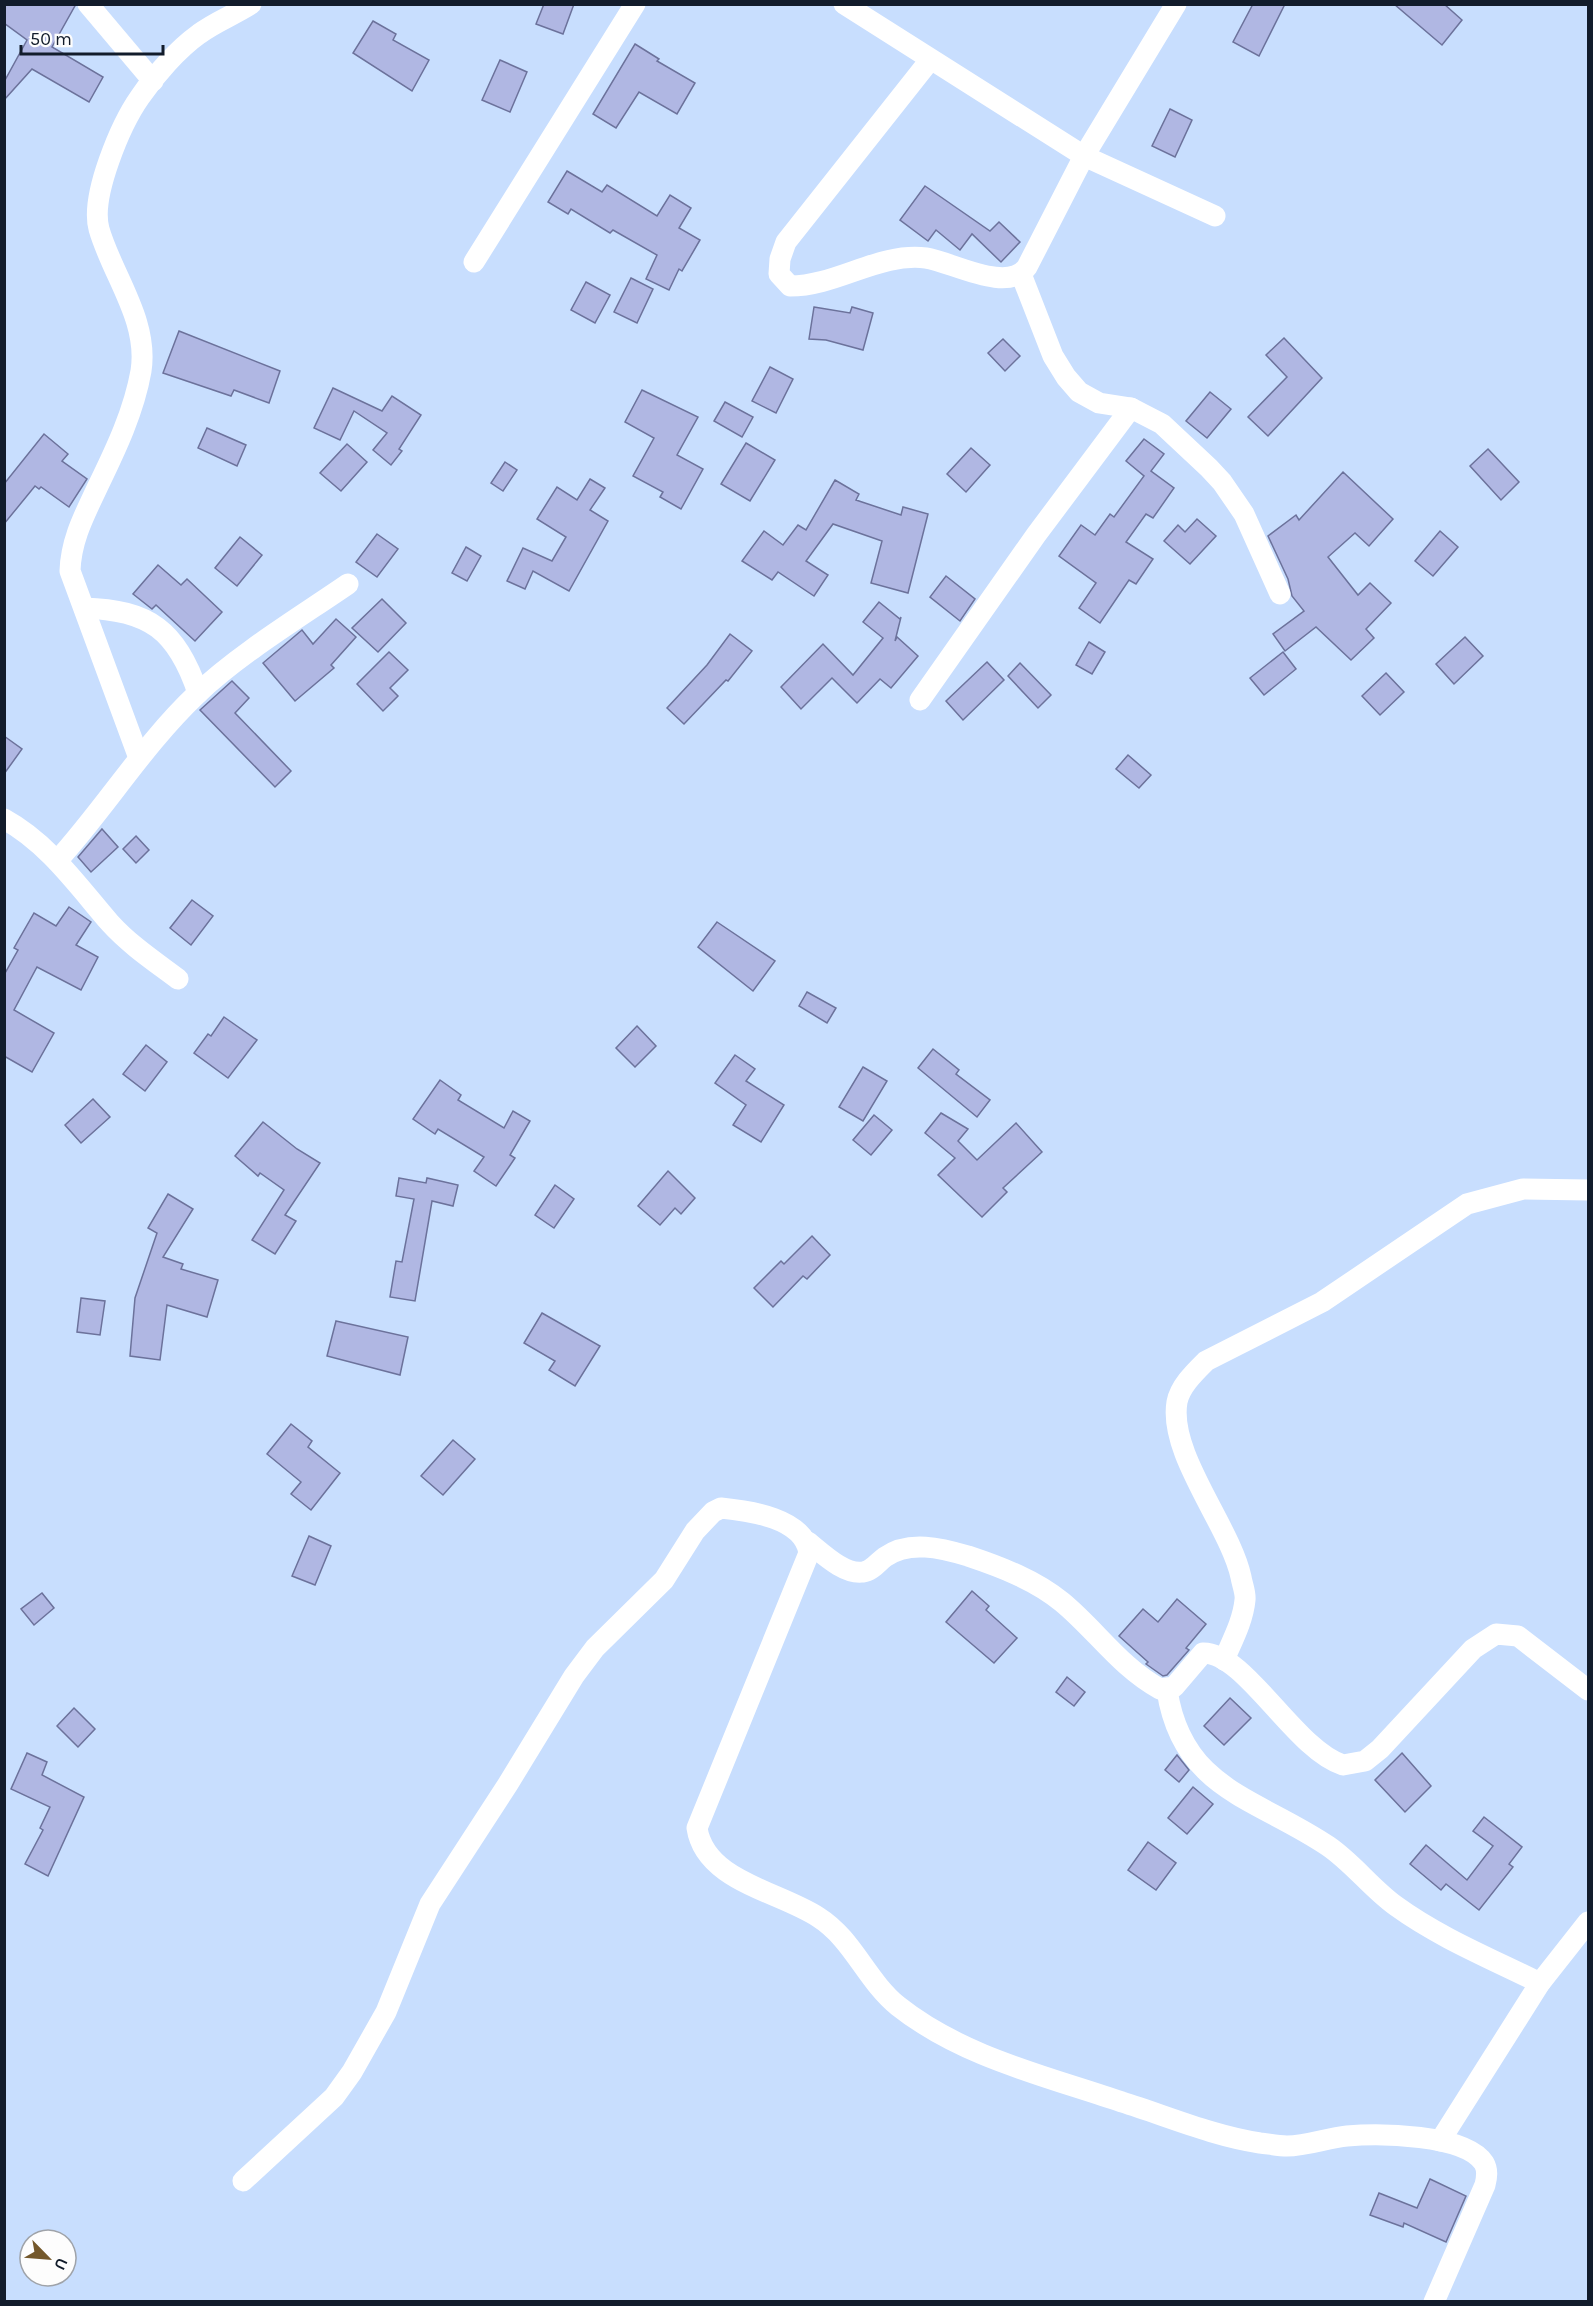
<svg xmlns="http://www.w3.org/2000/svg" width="1593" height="2306" font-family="Karla,sans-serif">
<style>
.building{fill:#b0b7e3;stroke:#6c729b;stroke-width:1.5}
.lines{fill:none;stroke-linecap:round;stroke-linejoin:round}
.minor{stroke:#fff;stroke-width:21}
</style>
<rect width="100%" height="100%" fill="#c8defe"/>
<!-- building -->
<g class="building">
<polygon points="4,4 76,4 52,47 103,77 89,102 32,69 4,100 4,82 27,40 4,23"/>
<polygon points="544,4 574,4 563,34 536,24"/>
<polygon points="1253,4 1285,4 1259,56 1233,42"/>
<polygon points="1394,4 1444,4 1462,20 1442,45"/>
<polygon points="373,21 396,34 393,40 429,60 412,91 353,53"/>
<polygon points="635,44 659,59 657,61 695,83 677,114 639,92 616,128 593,114"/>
<polygon points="500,60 527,72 510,112 482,100"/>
<polygon points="1170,109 1192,120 1175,157 1152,146"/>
<polygon points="567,171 602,192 607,185 657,216 670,195 691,208 679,228 700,240 682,271 679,269 669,290 646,279 657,255 613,230 610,233 571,209 568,214 548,202"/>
<polygon points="925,186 990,231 999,222 1020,242 1001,262 972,234 960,250 936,230 928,241 900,220"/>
<polygon points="631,278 653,289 637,323 614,312"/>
<polygon points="586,282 610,295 595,323 571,310"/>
<polygon points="814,307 850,313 852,307 873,313 863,350 826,340 809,339"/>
<polygon points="179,331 280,371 269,403 234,390 231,396 163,373"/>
<polygon points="1284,338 1322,378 1268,436 1248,417 1287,377 1266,355"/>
<polygon points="1003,339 1020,356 1005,371 988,353"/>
<polygon points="770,367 793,379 776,413 752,401"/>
<polygon points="333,388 382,411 392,396 421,415 399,449 402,451 391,465 373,450 387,433 354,411 340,440 314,428"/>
<polygon points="642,390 698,417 677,455 703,469 681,509 660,497 663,492 633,476 654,438 625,422"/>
<polygon points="1210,392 1231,409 1207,438 1186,421"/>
<polygon points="725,402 753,417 742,437 714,421"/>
<polygon points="207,428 246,445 237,466 198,448"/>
<polygon points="44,434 68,454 62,461 87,479 69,507 41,487 39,489 35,486 4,524 4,484"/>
<polygon points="1144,439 1164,454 1151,471 1174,488 1153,518 1146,514 1126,542 1153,559 1136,584 1129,580 1100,623 1079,608 1096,583 1059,556 1081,525 1095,535 1110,514 1114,517 1144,476 1126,461"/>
<polygon points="746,443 775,460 750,501 721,484"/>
<polygon points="347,444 367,462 341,491 320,473"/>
<polygon points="971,448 990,465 966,492 947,474"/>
<polygon points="1488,449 1519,482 1501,500 1470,466"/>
<polygon points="505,462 517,470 503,491 491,483"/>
<polygon points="1343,472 1393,519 1369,546 1355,533 1328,557 1358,595 1370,583 1391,603 1366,629 1374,638 1351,660 1316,627 1285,651 1273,634 1304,611 1292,596 1288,579 1268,536 1296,515 1299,520"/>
<polygon points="590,479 605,488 590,510 608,521 569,591 533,571 525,589 507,581 523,548 552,561 566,537 537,519 557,487 577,500"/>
<polygon points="835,480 859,494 856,500 901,515 903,507 928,514 908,593 871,583 882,541 833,524 806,561 828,575 814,596 778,572 772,580 742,561 764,531 783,545 798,525 806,530"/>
<polygon points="1197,519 1216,536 1190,564 1164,541 1178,525 1185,532"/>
<polygon points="1440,531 1458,547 1433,576 1415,561"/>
<polygon points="377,534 398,549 377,577 356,562"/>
<polygon points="240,537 262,555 237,586 215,568"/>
<polygon points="466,547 481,556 467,581 452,573"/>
<polygon points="158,565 181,585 187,579 222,612 195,641 156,605 152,609 133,594"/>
<polygon points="946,576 975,599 960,621 930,597"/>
<polygon points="382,599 406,623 378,652 352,628"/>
<polygon points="879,602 900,619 901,617 895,641 897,637 918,656 891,688 880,679 857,703 832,678 801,709 781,687 823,644 853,675 883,638 863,622"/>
<polygon points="336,619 356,637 331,665 334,668 295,701 263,663 302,630 313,644"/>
<polygon points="730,634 752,651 728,681 726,680 684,724 667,708 707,665"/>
<polygon points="1465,637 1483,656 1454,684 1436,664"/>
<polygon points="1089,642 1105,652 1092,674 1076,665"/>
<polygon points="389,652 408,670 390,688 398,696 383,711 357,684"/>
<polygon points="1283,652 1296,669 1264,695 1250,678"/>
<polygon points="987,662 1004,680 963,720 946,701"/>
<polygon points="1020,663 1051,695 1038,708 1008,676"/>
<polygon points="1386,673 1404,692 1380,715 1362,696"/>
<polygon points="232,681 249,698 235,713 291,771 275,787 200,710"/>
<polygon points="4,736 22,749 4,774"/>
<polygon points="1128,755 1151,775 1139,788 1116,769"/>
<polygon points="102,829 118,847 91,872 78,857"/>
<polygon points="136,836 149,850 136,863 123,849"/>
<polygon points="192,900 213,916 191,945 170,928"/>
<polygon points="69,907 91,922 76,945 98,957 81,990 37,967 14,1010 54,1033 32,1072 4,1056 4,975 18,950 14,948 34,913 56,926"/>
<polygon points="717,922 775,961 753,991 698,947"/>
<polygon points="807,992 836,1008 827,1023 799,1006"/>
<polygon points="224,1017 257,1040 228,1078 194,1053 208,1034 211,1036"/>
<polygon points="637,1026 656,1046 635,1067 616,1048"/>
<polygon points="146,1045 167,1062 145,1091 123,1074"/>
<polygon points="933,1049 959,1070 956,1074 990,1100 977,1117 918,1068"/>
<polygon points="735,1055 755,1069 746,1081 784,1105 761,1142 733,1125 746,1105 715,1083"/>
<polygon points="863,1067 887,1081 863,1121 839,1107"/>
<polygon points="440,1080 461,1095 458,1100 504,1128 513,1111 530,1121 510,1155 515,1158 496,1186 474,1171 484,1157 438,1129 435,1134 413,1119"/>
<polygon points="93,1099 110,1117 81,1143 65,1125"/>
<polygon points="941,1113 968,1129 958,1141 977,1160 1016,1123 1042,1152 1003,1188 1007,1192 982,1217 938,1175 955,1158 925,1133"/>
<polygon points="874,1115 892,1130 871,1155 853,1140"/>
<polygon points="263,1122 297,1149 320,1163 285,1215 296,1221 275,1254 252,1240 284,1190 260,1173 258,1176 235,1156"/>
<polygon points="668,1171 695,1198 681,1214 675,1208 660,1225 638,1206"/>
<polygon points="399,1178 426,1183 427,1178 458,1185 453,1206 432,1201 415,1301 390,1297 396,1261 402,1262 414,1199 396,1196"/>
<polygon points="555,1185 574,1199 554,1228 535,1215"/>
<polygon points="168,1194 193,1209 163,1257 183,1264 181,1269 218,1280 207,1317 167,1305 160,1360 130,1356 135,1298 157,1233 148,1228"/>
<polygon points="812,1236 830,1255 807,1279 803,1276 773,1307 754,1288 781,1261 784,1264"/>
<polygon points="81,1298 105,1301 100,1335 77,1332"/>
<polygon points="542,1313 600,1346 575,1386 549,1370 555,1361 524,1343"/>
<polygon points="336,1321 408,1337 400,1375 327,1356"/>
<polygon points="291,1424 312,1441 308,1447 340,1473 311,1510 291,1494 301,1482 267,1454"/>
<polygon points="453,1440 475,1459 443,1495 421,1476"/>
<polygon points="309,1536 331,1546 315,1585 292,1576"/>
<polygon points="972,1591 989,1606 986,1610 1017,1638 994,1663 946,1622"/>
<polygon points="42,1593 54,1608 34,1625 21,1609"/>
<polygon points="1177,1599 1206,1624 1186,1648 1189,1650 1167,1675 1163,1676 1146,1664 1148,1662 1119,1636 1143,1609 1158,1622"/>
<polygon points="1067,1677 1085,1692 1074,1706 1056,1692"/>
<polygon points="1230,1698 1251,1718 1224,1745 1204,1726"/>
<polygon points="74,1708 95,1729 78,1747 57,1726"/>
<polygon points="27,1753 47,1762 42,1775 84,1797 48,1876 25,1864 43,1830 40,1828 50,1807 11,1789"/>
<polygon points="1402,1753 1431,1786 1405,1812 1375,1780"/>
<polygon points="1177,1755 1189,1770 1179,1782 1165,1770"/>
<polygon points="1193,1787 1213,1804 1187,1834 1168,1818"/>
<polygon points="1484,1817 1522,1847 1509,1864 1513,1867 1479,1910 1446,1884 1441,1890 1410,1864 1426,1845 1467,1880 1493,1846 1473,1831"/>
<polygon points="1148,1842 1176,1863 1156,1890 1128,1870"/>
<polygon points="1430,2179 1466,2196 1446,2242 1404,2223 1403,2227 1370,2215 1379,2193 1417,2208"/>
</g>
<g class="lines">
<!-- minor -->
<g class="minor">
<polyline points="88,4 153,81"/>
<polyline points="844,4 1084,156 1215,216"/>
<path d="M930,60l-144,182 -6,17 -1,15 11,12c47,0 89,-34 136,-28 26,4 82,36 101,9l57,-111 92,-152"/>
<polyline points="474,262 635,4"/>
<polyline points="1021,274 1053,356 1066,377 1079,392 1099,403 1131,408 1162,424 1209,468 1222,482 1244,514 1280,594"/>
<path d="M84,608c65,2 93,22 114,85"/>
<polyline points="920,700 1036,535 1131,408"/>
<path d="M139,758l-69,-187c1,-32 15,-57 28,-85 18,-37 36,-75 43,-115 8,-51 -29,-96 -42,-142 -9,-33 22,-105 41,-132 15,-22 38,-48 59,-63 16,-12 35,-19 52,-30"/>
<path d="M4,819c44,24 74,67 106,104 20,22 44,38 68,56"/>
<path d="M57,861c49,-54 87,-117 140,-167 42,-40 103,-77 151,-110"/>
<path d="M808,1542c14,11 36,33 55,30 9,-1 15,-10 22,-15 24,-17 56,-9 83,-1 33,11 67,24 94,46 34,28 58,65 98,87l14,-2 29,-34c42,-1 92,97 140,112l22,-4 15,-12 93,-100 23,-15 22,2 70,54"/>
<path d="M1224,1660c8,-19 19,-39 21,-60 1,-7 -3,-16 -4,-23 -11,-51 -73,-123 -64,-175 3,-16 18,-30 29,-41l116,-59 145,-98 56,-15 65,1"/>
<path d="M1167,1690c15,100 90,108 161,156 25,17 44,43 68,60 44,32 96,53 144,77"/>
<polyline points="1440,2141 1540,1983 1588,1922"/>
<path d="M243,2181l91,-84 18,-25 34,-60 44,-108 78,-120 66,-108 21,-28 69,-68 31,-49 18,-19 8,-4c29,3 83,10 88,45l-112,275c8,53 81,63 121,89 35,22 48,63 80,89 64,51 148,70 224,96 45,14 91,34 138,41 9,1 18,3 27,3 20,0 40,-8 60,-10 31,-3 118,-2 137,27 4,7 3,14 1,22l-51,117"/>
</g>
</g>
<!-- border -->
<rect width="1593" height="2306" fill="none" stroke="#121c2b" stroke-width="12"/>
<!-- north arrow -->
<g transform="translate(48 2258) rotate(115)"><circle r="28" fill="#fdfdfd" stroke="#9fa3a9" stroke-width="1.5"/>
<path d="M0-4.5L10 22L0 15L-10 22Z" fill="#74582b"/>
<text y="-9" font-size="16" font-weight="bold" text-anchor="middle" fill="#121c2b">U</text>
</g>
<!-- scale -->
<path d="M21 45v9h142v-9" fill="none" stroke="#121c2b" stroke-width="3"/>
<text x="30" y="45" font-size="18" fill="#121c2b" stroke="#fdfdfd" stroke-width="4.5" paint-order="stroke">50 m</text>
</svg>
